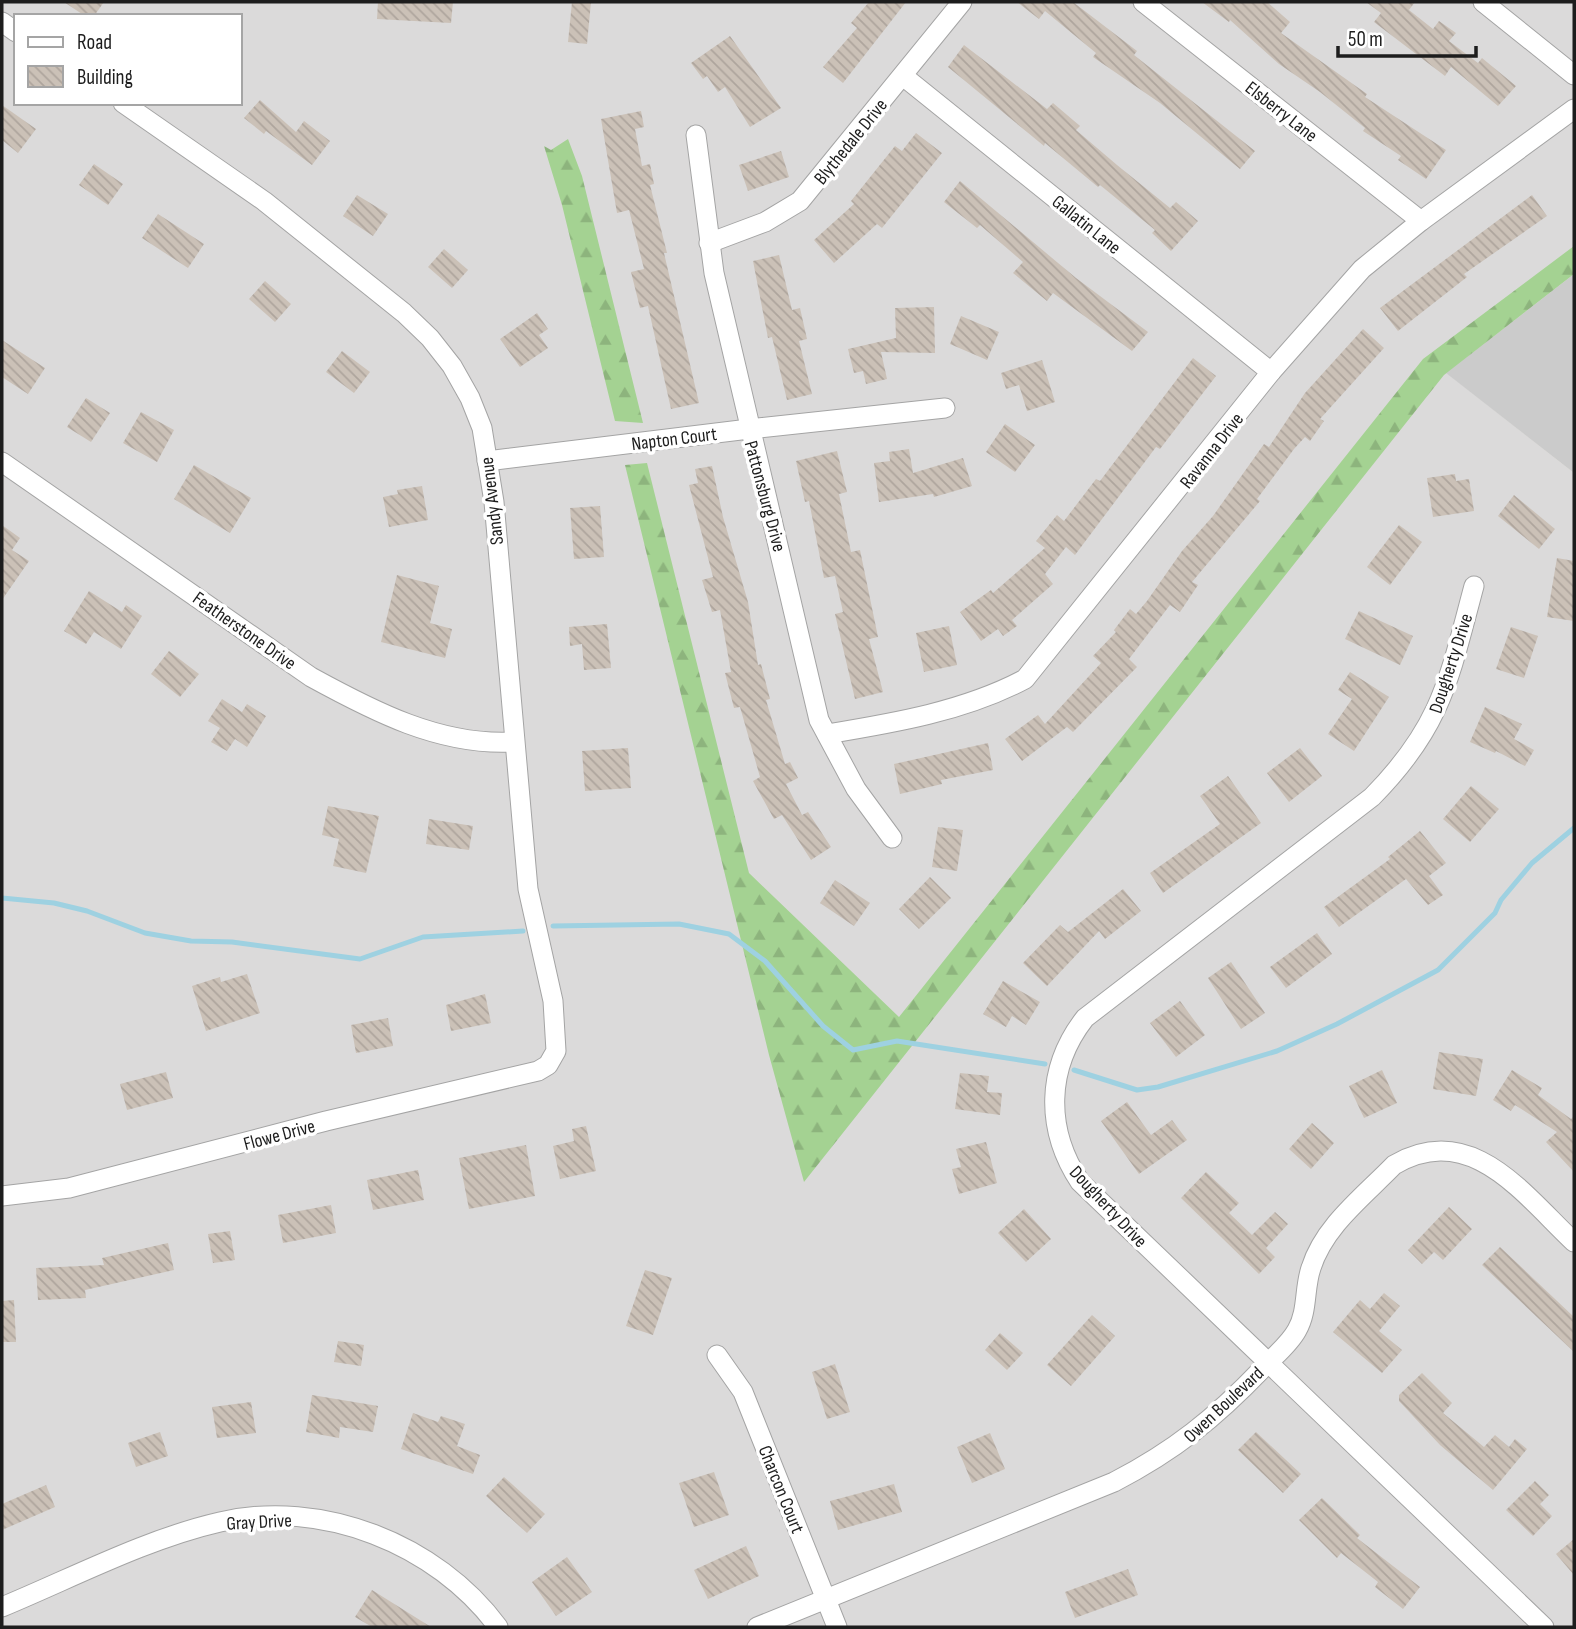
<svg xmlns="http://www.w3.org/2000/svg" width="1576" height="1629" font-family="'Sofia Sans Condensed',sans-serif">
<style>
.residential{fill:#dbdada;fill-rule:evenodd}
.religious{fill:#cbcbcb}
.forest{fill:url(#forest-firs)}
.lines{fill:none;stroke-linecap:round;stroke-linejoin:round}
.stream{stroke:#9ed1e1;stroke-width:5}
.building{fill:url(#building-back-hatch)}
.minor-casing{stroke:#a4a4a4;stroke-width:21}
.minor{stroke:#fff;stroke-width:19}
.labels{text-anchor:middle;stroke-width:7;stroke-linejoin:round;paint-order:stroke}
.street-label{font-size:19px;fill:#1d1d1d;stroke:#fff}
</style>
<defs>
<pattern id="forest-firs" width="22" height="20" patternUnits="userSpaceOnUse" patternTransform="scale(1.75)"><rect width="22" height="20" fill="#a4d292"/><path d="M5 1l3.5 6h-7zM16 11l3.5 6h-7z" fill="#8db47d"/></pattern>
<pattern id="building-back-hatch" width="6" height="6" patternUnits="userSpaceOnUse" patternTransform="scale(1.75)"><rect width="6" height="6" fill="#cbc1b7"/><path d="M-1 5l2 2M0 0l6 6M5-1l2 2" fill="none" stroke="#aea59d"/></pattern>
</defs>
<rect width="100%" height="100%" fill="#efebe2"/>
<!-- residential -->
<path class="residential" d="M2,2h1572v272l-127,99 127,100v1154h-1572zM16,16h224v87h-224z"/>
<!-- religious -->
<polygon class="religious" points="1574,274 1574,473 1446,373"/>
<!-- forest -->
<g class="forest">
<polygon points="568,139 582,176 643,423 615,421 562,205 544,146 551,150"/>
<polygon points="1574,246 1574,274 1444,375 804,1182 769,1055 625,465 647,463 749,873 899,1017 1423,359"/>
</g>
<g class="lines">
<!-- stream -->
<g class="stream">
<polyline points="2,898 54,903 87,911 145,933 191,941 232,942 360,959 423,937 523,931"/>
<polyline points="553,926 679,924 729,934 765,961 823,1026 853,1050 897,1041 1045,1064"/>
<polyline points="1074,1070 1137,1090 1158,1087 1277,1051 1337,1024 1438,970 1495,913 1501,900 1532,863 1574,828"/>
</g>
</g>
<!-- building -->
<g class="building">
<polygon points="64,2 104,2 94,16 85,16"/>
<polygon points="378,2 453,2 451,23 377,19"/>
<polygon points="572,2 591,2 587,44 568,42"/>
<polygon points="869,2 906,2 843,83 823,67 857,28 851,23"/>
<polygon points="1017,2 1073,2 1137,51 1134,55 1255,151 1240,169 1160,103 1093,57 1096,53 1045,11 1039,19"/>
<polygon points="1202,2 1267,2 1290,22 1281,33 1367,94 1365,97 1446,150 1426,179 1398,160 1401,156 1363,131 1365,128 1320,92 1279,64 1230,20 1229,22"/>
<polygon points="1366,2 1415,2 1409,10 1433,29 1439,21 1456,33 1449,41 1478,63 1482,58 1516,86 1498,106 1451,67 1445,76 1374,22 1381,13"/>
<polygon points="730,36 781,108 750,127 725,87 718,92 707,76 703,79 691,63"/>
<polygon points="964,45 1047,109 1053,103 1080,126 1076,130 1117,165 1170,208 1176,202 1198,221 1171,251 1152,233 1155,230 1100,185 1098,187 1045,143 1044,146 948,67"/>
<polygon points="260,100 296,132 304,121 330,141 312,165 266,131 264,134 244,118"/>
<polygon points="2,105 36,129 18,153 2,140"/>
<polygon points="641,111 644,127 635,129 642,166 650,164 654,184 650,185 667,253 664,253 699,403 671,409 648,306 640,308 631,272 644,269 629,210 617,213 601,119"/>
<polygon points="916,133 942,153 882,228 877,224 834,263 814,240 854,204 851,201 895,146 902,151"/>
<polygon points="781,151 789,177 748,191 739,165"/>
<polygon points="94,164 123,184 108,205 79,185"/>
<polygon points="960,181 1076,278 1148,332 1132,351 1053,293 1047,301 1013,273 1023,262 980,225 977,228 944,202"/>
<polygon points="357,195 388,214 373,236 343,216"/>
<polygon points="1532,195 1547,216 1464,274 1467,277 1398,331 1380,308"/>
<polygon points="158,214 204,244 188,268 142,238"/>
<polygon points="444,249 468,270 452,288 428,267"/>
<polygon points="779,255 792,310 800,308 807,339 799,341 812,394 787,400 772,337 768,338 753,261"/>
<polygon points="265,281 291,304 275,322 249,299"/>
<polygon points="934,307 935,353 881,352 887,379 866,384 863,371 854,373 848,349 896,338 895,308"/>
<polygon points="537,313 548,329 539,335 548,348 520,367 500,339"/>
<polygon points="961,316 999,332 987,360 950,344"/>
<polygon points="1363,329 1384,348 1320,419 1324,421 1310,441 1305,437 1294,449 1257,499 1260,501 1192,582 1198,585 1180,612 1170,605 1129,659 1137,667 1073,732 1067,727 1022,761 1005,739 1038,715 1045,724 1101,663 1093,656 1116,632 1114,630 1130,609 1136,614 1147,601 1182,551 1213,516 1264,444 1269,447 1305,393"/>
<polygon points="2,340 45,368 28,394 2,377"/>
<polygon points="342,351 370,372 354,393 326,372"/>
<polygon points="1193,358 1216,376 1160,449 1156,447 1075,555 1066,547 1045,574 1053,584 1012,620 1017,626 1003,636 998,629 981,641 960,612 991,590 993,593 1045,548 1036,541 1057,515 1064,521 1096,479 1100,481"/>
<polygon points="1042,360 1055,402 1027,411 1019,385 1006,389 1001,373"/>
<polygon points="86,398 110,413 91,442 67,427"/>
<polygon points="141,412 174,430 157,462 123,443"/>
<polygon points="1005,424 1035,445 1015,472 986,452"/>
<polygon points="909,449 913,473 963,458 972,486 934,497 933,494 879,502 874,463 890,461 889,452"/>
<polygon points="837,451 847,492 839,494 851,552 860,550 878,637 869,639 883,692 855,699 835,614 843,612 835,576 824,578 809,501 805,502 796,461"/>
<polygon points="194,465 251,498 230,533 174,499"/>
<polygon points="712,466 723,517 748,602 758,665 761,664 770,699 766,700 785,764 790,762 798,778 786,784 802,815 808,812 831,847 811,860 782,815 774,819 753,781 760,777 740,707 734,708 725,673 731,672 720,610 712,612 702,580 713,577 689,485 698,483 695,469"/>
<polygon points="1455,474 1456,481 1469,479 1474,511 1433,517 1427,478"/>
<polygon points="422,486 428,520 389,527 383,497 398,494 397,490"/>
<polygon points="1514,495 1555,529 1539,549 1498,516"/>
<polygon points="600,506 604,557 574,559 570,508"/>
<polygon points="2,525 20,538 12,550 29,561 2,600"/>
<polygon points="1399,525 1422,542 1390,585 1367,567"/>
<polygon points="1557,558 1574,561 1574,621 1547,617"/>
<polygon points="397,575 439,586 430,623 452,629 445,658 381,642"/>
<polygon points="89,591 122,612 126,605 142,616 121,649 94,632 86,644 64,631"/>
<polygon points="1359,611 1413,636 1400,665 1345,639"/>
<polygon points="607,624 611,668 584,670 582,644 570,646 569,627"/>
<polygon points="949,626 957,665 924,672 916,633"/>
<polygon points="1511,627 1538,636 1524,678 1496,669"/>
<polygon points="169,651 199,674 180,697 151,674"/>
<polygon points="1350,672 1389,697 1354,751 1328,734 1352,699 1338,690"/>
<polygon points="222,699 242,712 247,704 266,716 247,747 235,739 227,751 211,742 220,728 208,721"/>
<polygon points="1485,707 1522,724 1514,739 1534,750 1525,766 1496,751 1495,753 1470,742"/>
<polygon points="988,743 993,770 941,780 942,784 900,794 894,764"/>
<polygon points="628,748 631,788 585,791 582,751"/>
<polygon points="1300,748 1322,776 1289,802 1267,773"/>
<polygon points="1228,776 1261,823 1163,893 1150,873 1220,824 1200,796"/>
<polygon points="1471,786 1499,809 1470,842 1443,819"/>
<polygon points="328,806 379,816 366,873 333,866 339,839 322,835"/>
<polygon points="429,819 473,826 469,850 426,844"/>
<polygon points="938,827 963,830 957,871 932,867"/>
<polygon points="1420,831 1446,863 1429,876 1443,895 1428,905 1406,879 1339,927 1324,907 1390,859 1388,857"/>
<polygon points="930,877 951,898 919,929 899,909"/>
<polygon points="835,880 870,903 854,926 820,903"/>
<polygon points="1123,889 1141,911 1105,939 1099,931 1047,986 1023,963 1060,925 1068,932"/>
<polygon points="1317,933 1332,954 1286,988 1270,967"/>
<polygon points="1231,962 1265,1013 1241,1029 1208,978"/>
<polygon points="247,974 260,1013 206,1031 192,986 220,977 221,982"/>
<polygon points="1003,981 1040,1002 1026,1025 1012,1016 1006,1027 983,1014"/>
<polygon points="485,994 491,1023 451,1031 446,1005"/>
<polygon points="1180,1001 1205,1035 1176,1057 1150,1023"/>
<polygon points="388,1018 393,1046 356,1053 351,1025"/>
<polygon points="1439,1052 1483,1059 1476,1096 1433,1089"/>
<polygon points="1382,1070 1397,1103 1364,1118 1349,1086"/>
<polygon points="1512,1070 1542,1088 1538,1095 1571,1119 1574,1116 1574,1172 1546,1142 1557,1132 1515,1105 1511,1111 1493,1100"/>
<polygon points="166,1072 173,1098 127,1110 120,1084"/>
<polygon points="960,1073 989,1076 987,1092 1002,1093 1000,1115 955,1109"/>
<polygon points="1127,1102 1151,1135 1172,1120 1187,1140 1139,1174 1101,1121"/>
<polygon points="1312,1123 1334,1143 1311,1169 1289,1149"/>
<polygon points="586,1126 596,1171 560,1179 553,1146 574,1141 572,1129"/>
<polygon points="986,1142 997,1183 959,1194 952,1169 961,1167 956,1149"/>
<polygon points="526,1145 535,1196 469,1209 459,1158"/>
<polygon points="418,1170 424,1200 373,1210 367,1180"/>
<polygon points="1206,1172 1239,1203 1229,1213 1252,1235 1275,1212 1288,1224 1266,1248 1275,1257 1259,1274 1181,1198"/>
<polygon points="331,1205 336,1233 283,1243 278,1215"/>
<polygon points="1449,1207 1472,1229 1443,1260 1434,1252 1422,1264 1408,1250"/>
<polygon points="1024,1209 1051,1239 1026,1262 998,1233"/>
<polygon points="230,1231 235,1260 213,1263 208,1234"/>
<polygon points="168,1243 174,1270 85,1290 86,1298 38,1300 36,1268 104,1265 102,1258"/>
<polygon points="1500,1247 1574,1317 1574,1352 1482,1265"/>
<polygon points="645,1270 672,1278 653,1335 626,1326"/>
<polygon points="1384,1293 1400,1306 1379,1331 1402,1350 1382,1373 1333,1332 1360,1300 1370,1309"/>
<polygon points="14,1300 16,1342 2,1342 2,1301"/>
<polygon points="1092,1315 1115,1336 1071,1386 1047,1365"/>
<polygon points="1000,1333 1023,1353 1007,1370 985,1350"/>
<polygon points="338,1341 364,1345 361,1366 334,1362"/>
<polygon points="835,1364 850,1412 827,1419 812,1372"/>
<polygon points="1422,1373 1452,1403 1443,1413 1484,1447 1495,1435 1509,1447 1515,1439 1527,1449 1493,1490 1440,1445 1399,1401 1399,1395"/>
<polygon points="312,1395 378,1406 373,1432 340,1427 339,1438 306,1432"/>
<polygon points="251,1402 256,1433 217,1438 212,1407"/>
<polygon points="413,1413 438,1422 441,1416 465,1424 457,1446 480,1455 473,1474 401,1449"/>
<polygon points="160,1432 168,1456 136,1467 128,1443"/>
<polygon points="1256,1432 1301,1474 1283,1493 1238,1450"/>
<polygon points="990,1433 1005,1469 972,1483 957,1447"/>
<polygon points="714,1472 729,1515 694,1527 679,1483"/>
<polygon points="504,1477 545,1514 527,1533 486,1496"/>
<polygon points="1535,1481 1549,1495 1540,1504 1552,1516 1533,1536 1506,1510"/>
<polygon points="894,1484 902,1512 838,1530 830,1501"/>
<polygon points="46,1485 55,1507 2,1530 2,1504"/>
<polygon points="1322,1498 1360,1535 1357,1538 1420,1587 1403,1609 1375,1587 1378,1582 1341,1553 1337,1558 1299,1520"/>
<polygon points="1574,1539 1574,1575 1556,1554"/>
<polygon points="746,1546 759,1576 708,1599 694,1570"/>
<polygon points="567,1557 592,1592 556,1616 532,1582"/>
<polygon points="1128,1569 1138,1595 1075,1618 1065,1592"/>
<polygon points="372,1590 431,1627 372,1627 355,1617"/>
</g>
<g class="lines">
<!-- minor casing -->
<g class="minor-casing">
<g id="minor">
<polyline points="1143,2 1421,221"/>
<polyline points="1483,2 1574,75"/>
<polyline points="2,22 16,32"/>
<polyline points="903,76 1271,372"/>
<polyline points="696,135 714,273 819,720 856,789 892,838"/>
<polyline points="709,243 765,222 800,201 962,2"/>
<polyline points="487,461 749,429 945,408"/>
<path d="M2,462l309,215c62,34 129,69 202,65"/>
<path d="M1474,586c-25,93 -32,140 -102,211l-287,221c-39,50 -40,111 -5,164l464,445"/>
<path d="M827,734c67,-11 138,-23 198,-55l246,-307 91,-103 59,-48 153,-112"/>
<polyline points="2,1196 69,1188 326,1121 538,1071 548,1065 556,1051 553,1001 528,889 494,502 482,428 470,398 452,366 430,338 404,313 264,201 123,103"/>
<polyline points="717,1355 743,1392 837,1627"/>
<path d="M2,1607c70,-29 144,-68 218,-85 101,-24 217,22 278,105"/>
<path d="M757,1627l357,-145c60,-31 101,-64 148,-113 11,-12 27,-24 35,-39 11,-19 7,-42 14,-62 13,-42 53,-72 83,-103 77,-45 129,29 180,77"/>
</g>
</g>
<!-- minor -->
<use href="#minor" class="minor"/>
</g>
<g class="labels">
<!-- street labels -->
<g class="street-label">
<text transform="translate(1282 111) rotate(38)" y="7">Elsberry Lane</text>
<text transform="translate(850 141) rotate(-51)" y="7">Blythedale Drive</text>
<text transform="translate(1087 224) rotate(39)" y="7">Gallatin Lane</text>
<text transform="translate(674 438) rotate(-7)" y="7">Napton Court</text>
<text transform="translate(1211 450) rotate(-52)" y="7">Ravanna Drive</text>
<text transform="translate(766 496) rotate(75)" y="7">Pattonsburg Drive</text>
<text transform="translate(491 501) rotate(-97)" y="7">Sandy Avenue</text>
<text transform="translate(245 630) rotate(35)" y="7">Featherstone Drive</text>
<text transform="translate(1450 663) rotate(-72)" y="7">Dougherty Drive</text>
<text transform="translate(279 1134) rotate(-15)" y="7">Flowe Drive</text>
<text transform="translate(1109 1206) rotate(47)" y="7">Dougherty Drive</text>
<text transform="translate(1223 1404) rotate(-43)" y="7">Owen Boulevard</text>
<text transform="translate(782 1489) rotate(68)" y="7">Charcon Court</text>
<text transform="translate(259 1521) rotate(-3)" y="7">Gray Drive</text>
</g>
</g>
<!-- border -->
<rect width="1576" height="1629" fill="none" stroke="#1d1d1d" stroke-width="7"/>
<!-- legend -->
<rect x="14" y="14" width="228" height="91" fill="#ffffff" stroke="#a5a5a5" stroke-width="2"/>
<rect x="28" y="37" width="35" height="10" fill="#ffffff" stroke="#a5a5a5" stroke-width="2"/>
<text x="77" y="49" font-size="21" fill="#1d1d1d">Road</text>
<rect x="28" y="66" width="35" height="21" fill="url(#building-back-hatch)" stroke="#a5a5a5" stroke-width="2"/>
<text x="77" y="84" font-size="21" fill="#1d1d1d">Building</text>
<!-- scale -->
<path d="M1338 46v10h138v-10" fill="none" stroke="#1d1d1d" stroke-width="3.5"/>
<text x="1348" y="46" font-size="21" fill="#1d1d1d" stroke="#ffffff" stroke-width="5" paint-order="stroke">50 m</text>
</svg>
